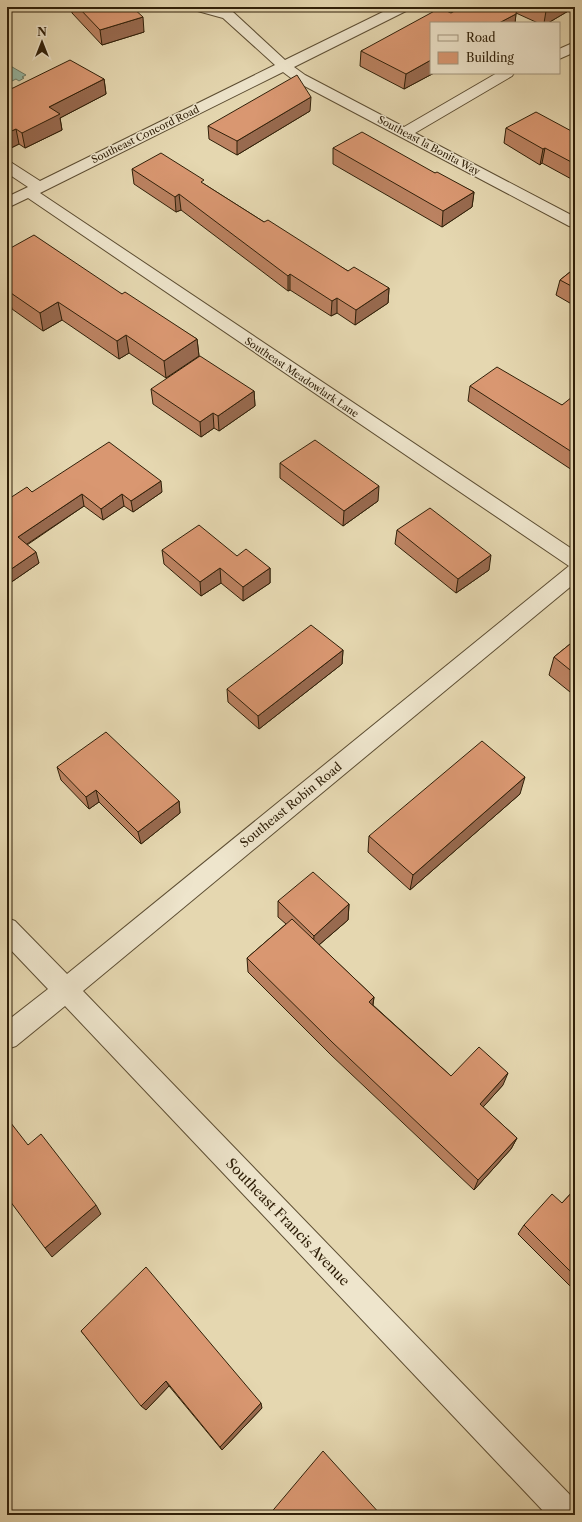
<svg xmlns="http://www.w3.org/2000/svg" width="582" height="1522" font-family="'Libre Caslon Text',serif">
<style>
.water{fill:#97baa6;stroke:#6e7c67}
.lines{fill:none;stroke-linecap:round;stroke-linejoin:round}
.minor-casing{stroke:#5d4e33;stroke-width:2}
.minor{fill:#eee5cc;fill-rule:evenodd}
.wall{fill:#bb8261;stroke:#302009}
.shaded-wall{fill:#986a4f;stroke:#302009}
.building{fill:#d99771;stroke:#302009}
.labels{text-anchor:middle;stroke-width:3;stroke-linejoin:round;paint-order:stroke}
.far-street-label{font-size:10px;fill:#302009;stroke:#eee5cc}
.street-label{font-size:12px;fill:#302009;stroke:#eee5cc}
.near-street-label{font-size:14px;fill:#302009;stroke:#eee5cc}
</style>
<rect width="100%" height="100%" fill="#e5d7b0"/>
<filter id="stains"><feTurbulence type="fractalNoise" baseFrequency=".005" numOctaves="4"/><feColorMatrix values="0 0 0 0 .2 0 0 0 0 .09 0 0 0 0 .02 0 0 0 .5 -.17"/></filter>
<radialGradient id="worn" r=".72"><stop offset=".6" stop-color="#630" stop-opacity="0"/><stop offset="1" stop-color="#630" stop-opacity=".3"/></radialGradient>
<!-- water -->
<polygon class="water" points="7,64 26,75 22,77 24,78 19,81 16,79 12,81 7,78"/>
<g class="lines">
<!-- minor casing -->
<g class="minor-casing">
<g id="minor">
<polygon points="192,7 214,7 233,12 285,60 393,7 410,7 408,10 294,67 305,75 404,127 497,73 514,73 512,76 415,133 575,217 575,228 569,226 295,81 283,72 40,193 575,551 575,583 83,991 575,1500 575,1515 547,1515 65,1006 16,1046 7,1049 7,1021 48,989 7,946 7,918 15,921 67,974 569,566 28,198 7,208 7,197 28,187 7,173 7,161 12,163 40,181 275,65 223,18 194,10"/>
<polygon points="575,42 575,52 559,59 559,49"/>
</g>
</g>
<!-- minor -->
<use href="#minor" class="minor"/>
</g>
<!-- wall -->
<g class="wall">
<polygon points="71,7 132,7 144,32 102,45 72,13"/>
<polygon points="462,7 575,7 548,23 538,23 516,13 515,23 431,23 431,73 434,73 404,89 360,66 361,51 451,13"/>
<polygon points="104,79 106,94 60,118 62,130 25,148 19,144 7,150 7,87 9,89"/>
<polygon points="310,111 237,155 209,139 208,126"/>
<polygon points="506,128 575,133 575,181 542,163 540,165 504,143"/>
<polygon points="333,148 435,173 474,192 472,207 442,227 333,164"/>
<polygon points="132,169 204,184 264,222 348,271 389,288 388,303 355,325 337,313 331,316 290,290 288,291 181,210 176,212 134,184"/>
<polygon points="7,250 122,294 197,339 199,356 166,378 129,353 119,359 62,320 43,331 12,309 7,311"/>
<polygon points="575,268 575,306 556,295 560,280"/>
<polygon points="470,386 562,405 575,399 575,472 468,401"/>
<polygon points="151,389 254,391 255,406 219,431 214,428 201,437 153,404"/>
<polygon points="280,463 378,501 343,526 280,478"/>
<polygon points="32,492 162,492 133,512 124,506 103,520 84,506 27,545 39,563 10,583 7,581 7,500"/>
<polygon points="397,530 489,570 456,593 395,544"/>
<polygon points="162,550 237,556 270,568 270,583 243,601 221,583 201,596 164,564"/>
<polygon points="575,640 575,696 549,675 554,657"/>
<polygon points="343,650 342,664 259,729 228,702 227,689"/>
<polygon points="57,767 179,801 180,813 141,844 99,802 89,809 61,780"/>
<polygon points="520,794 410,890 368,852 369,836"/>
<polygon points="278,901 349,904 348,920 319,945 374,997 373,1005 451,1076 503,1085 483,1107 517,1138 511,1149 474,1190 331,1055 248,972 247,958 286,924 278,917"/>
<polygon points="575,1189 575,1291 518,1234 524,1225 562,1203"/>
<polygon points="81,1331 262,1408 222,1450 169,1386 146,1410"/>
</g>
<!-- shaded-wall -->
<g class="shaded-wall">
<polygon points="552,7 575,7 548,23 544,23 546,11"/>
<polygon points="516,14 515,23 499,23"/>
<polygon points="143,17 144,32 102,45 100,30"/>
<polygon points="431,60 431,73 434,73 404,89 406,74"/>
<polygon points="104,79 106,94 60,118 62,130 25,148 22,133 49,107"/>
<polygon points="311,97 310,111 237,155 237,141"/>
<polygon points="16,129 19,144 7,150 7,133"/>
<polygon points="545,148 542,163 540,165 543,149"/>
<polygon points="474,192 472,207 442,227 443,211"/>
<polygon points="179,194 181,210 176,212 175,197"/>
<polygon points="290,274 290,290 288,291 288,276"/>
<polygon points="389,288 388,303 355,325 356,310"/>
<polygon points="7,291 8,291 12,309 7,311"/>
<polygon points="337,298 337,313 331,316 332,301"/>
<polygon points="58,302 62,320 43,331 40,313"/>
<polygon points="126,335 129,353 119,359 117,341"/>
<polygon points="197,339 199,356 166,378 164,361"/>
<polygon points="254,391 255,406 219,431 218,416"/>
<polygon points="213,413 214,428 201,437 200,422"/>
<polygon points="161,481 162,492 133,512 131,501"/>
<polygon points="379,486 378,501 343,526 344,511"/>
<polygon points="82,494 84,506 21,548 18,537"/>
<polygon points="122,494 124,506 103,520 101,509"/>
<polygon points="36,552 39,563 10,583 7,572"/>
<polygon points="491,555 489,570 456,593 458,579"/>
<polygon points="220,568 221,583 201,596 200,582"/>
<polygon points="270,568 270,583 243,601 243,587"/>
<polygon points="343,650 342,664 259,729 258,716"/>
<polygon points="525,777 520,794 410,890 413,875"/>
<polygon points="96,790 99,802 89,809 86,797"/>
<polygon points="179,801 180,813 141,844 138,832"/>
<polygon points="349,904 348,920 313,950 314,936"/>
<polygon points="374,997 372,1010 369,1002"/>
<polygon points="508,1073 503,1085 475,1116 480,1104"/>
<polygon points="517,1138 511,1149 474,1190 478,1180"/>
<polygon points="7,1197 12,1203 7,1207"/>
<polygon points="96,1205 101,1214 52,1257 45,1248"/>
<polygon points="166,1381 169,1386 146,1410 141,1406"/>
<polygon points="261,1403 262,1408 222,1450 220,1447"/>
</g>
<!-- building -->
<g class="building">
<polygon points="78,7 132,7 143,17 100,30"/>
<polygon points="462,7 517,7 516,14 499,23 431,23 431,60 406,74 361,51 440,8 451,13"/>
<polygon points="538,7 552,7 546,11"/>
<polygon points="70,60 104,79 49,107 60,114 22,133 16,129 7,133 7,87 9,89 13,88"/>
<polygon points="297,75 311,97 237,141 208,126"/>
<polygon points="536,112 575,133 575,164 545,148 543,149 506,128"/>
<polygon points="362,132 435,173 437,172 474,192 443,211 333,148"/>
<polygon points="161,153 204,180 201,182 264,222 268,220 348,271 354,267 389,288 356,310 337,298 332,301 290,274 288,276 179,194 175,197 132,169"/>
<polygon points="34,235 122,294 125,292 197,339 164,361 126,335 117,341 58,302 40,313 8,291 7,291 7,250"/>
<polygon points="575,268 575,288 560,280"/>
<polygon points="200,356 254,391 218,416 213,413 200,422 151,389"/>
<polygon points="497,367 562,405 572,397 575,399 575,454 470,386"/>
<polygon points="315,440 379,486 344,511 280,463"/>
<polygon points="109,442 161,481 131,501 122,494 101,509 82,494 18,537 36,552 7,572 7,500 27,487 32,492"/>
<polygon points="430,508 491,555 458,579 397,530"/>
<polygon points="199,525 237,556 246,549 270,568 243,587 220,568 200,582 162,550"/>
<polygon points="311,625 343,650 258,716 227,689"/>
<polygon points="575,640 575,674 554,657"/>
<polygon points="106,732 179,801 138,832 96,790 86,797 57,767"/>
<polygon points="482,741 525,777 413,875 369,836"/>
<polygon points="313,872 349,904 314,936 278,901"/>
<polygon points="292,919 374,997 369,1002 451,1076 479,1047 508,1073 480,1104 517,1138 478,1180 332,1042 247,958"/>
<polygon points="7,1118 28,1145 41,1134 96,1205 45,1248 7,1197"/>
<polygon points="575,1189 575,1276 524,1225 552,1194 562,1203"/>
<polygon points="146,1267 261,1403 220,1447 166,1381 141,1406 81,1331"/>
<polygon points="323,1451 381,1515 269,1515"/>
</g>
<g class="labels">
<!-- far-street labels -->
<g class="far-street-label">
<text transform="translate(145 134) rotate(-26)" y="4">Southeast Concord Road</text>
<text transform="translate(429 145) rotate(28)" y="4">Southeast la Bonita Way</text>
<text transform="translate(302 377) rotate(34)" y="4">Southeast Meadowlark Lane</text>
</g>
<!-- street labels -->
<g class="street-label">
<text transform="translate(291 805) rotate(-39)" y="4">Southeast Robin Road</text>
</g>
<!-- near-street labels -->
<g class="near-street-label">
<text transform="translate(288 1222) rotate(46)" y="5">Southeast Francis Avenue</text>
</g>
</g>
<!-- margin -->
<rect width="582" height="1522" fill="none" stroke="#e5d7b0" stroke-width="24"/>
<rect x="8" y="8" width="566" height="1506" fill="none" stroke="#302009" stroke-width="2"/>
<rect x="12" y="12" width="558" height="1498" fill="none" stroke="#302009"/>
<!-- legend -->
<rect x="430" y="22" width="130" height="52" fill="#eee5cc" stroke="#a2967e"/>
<rect x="438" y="35" width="20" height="6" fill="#eee5cc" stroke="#a2967e"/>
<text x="466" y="42" font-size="12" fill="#302009">Road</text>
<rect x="438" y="52" width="20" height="12" fill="#d99771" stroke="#a2967e"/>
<text x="466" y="62" font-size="12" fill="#302009">Building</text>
<!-- north arrow -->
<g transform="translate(42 42)" stroke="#eee5cc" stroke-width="3" paint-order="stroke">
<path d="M0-3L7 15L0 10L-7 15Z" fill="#302009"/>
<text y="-6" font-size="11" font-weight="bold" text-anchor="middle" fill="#302009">N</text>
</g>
<rect width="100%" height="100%" filter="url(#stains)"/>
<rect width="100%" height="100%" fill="url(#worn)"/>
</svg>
